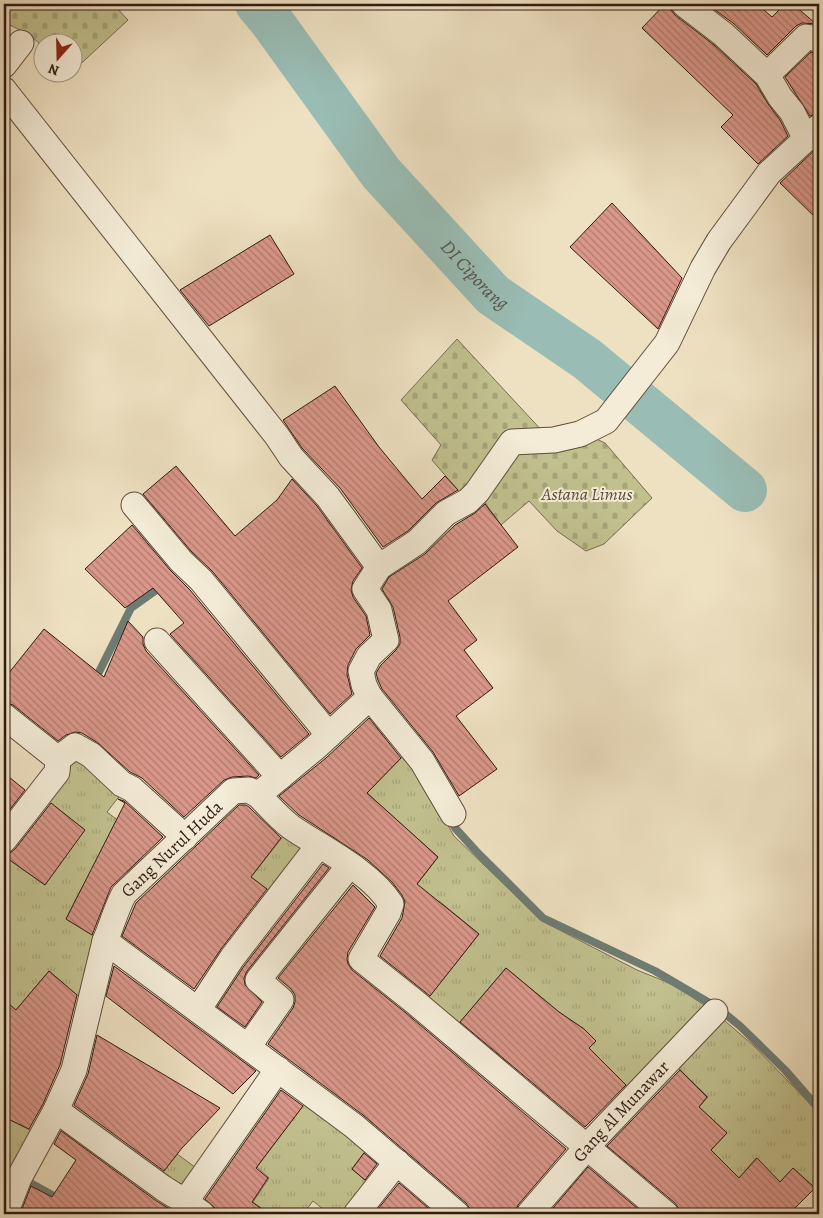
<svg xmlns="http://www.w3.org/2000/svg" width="823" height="1218" font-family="Alegreya,serif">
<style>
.grass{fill:url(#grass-tufts);stroke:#786d50}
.cemetery{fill:url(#cemetery-stones);stroke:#786d50}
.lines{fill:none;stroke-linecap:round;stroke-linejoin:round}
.stream{stroke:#6f7c73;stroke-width:8}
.river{stroke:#99bdb5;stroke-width:44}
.building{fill:url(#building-back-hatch);stroke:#301a11}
.minor-casing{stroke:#604c3d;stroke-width:27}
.minor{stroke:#f4ecd7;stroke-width:25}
.labels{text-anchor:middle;stroke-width:4;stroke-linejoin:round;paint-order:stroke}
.park-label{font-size:18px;font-style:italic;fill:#5c4c36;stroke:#f4ecd7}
.street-label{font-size:18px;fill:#301a11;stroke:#f4ecd7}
.water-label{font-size:19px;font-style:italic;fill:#55534a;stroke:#f4ecd7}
</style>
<defs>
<pattern id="grass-tufts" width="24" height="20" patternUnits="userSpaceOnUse" patternTransform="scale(1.25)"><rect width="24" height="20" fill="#c1c08e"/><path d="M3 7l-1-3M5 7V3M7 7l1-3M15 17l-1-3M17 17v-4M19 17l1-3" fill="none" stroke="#a6a479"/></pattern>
<pattern id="cemetery-stones" width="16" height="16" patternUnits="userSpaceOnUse" patternTransform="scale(1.25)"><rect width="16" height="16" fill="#c1c08e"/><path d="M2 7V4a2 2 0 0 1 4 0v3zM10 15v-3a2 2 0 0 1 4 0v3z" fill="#a6a479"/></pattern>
<pattern id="building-back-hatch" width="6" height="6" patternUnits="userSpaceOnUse" patternTransform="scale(1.25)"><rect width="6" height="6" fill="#da978a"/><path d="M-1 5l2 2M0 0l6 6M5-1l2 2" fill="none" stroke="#b17a6f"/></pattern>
</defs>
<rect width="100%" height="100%" fill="#eee1c2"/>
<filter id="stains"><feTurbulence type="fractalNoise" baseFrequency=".004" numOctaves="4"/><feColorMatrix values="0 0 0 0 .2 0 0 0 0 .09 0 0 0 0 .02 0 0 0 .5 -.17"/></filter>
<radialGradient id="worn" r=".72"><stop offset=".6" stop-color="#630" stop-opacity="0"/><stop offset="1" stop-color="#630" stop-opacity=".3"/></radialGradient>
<!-- grass -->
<g class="grass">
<polygon points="75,748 125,789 107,812 132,831 124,843 148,863 135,877 103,854 80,891 66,919 99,939 84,1001 49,971 16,1010 4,1000 4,856 45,885 84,829 42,797"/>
<polygon points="406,753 454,836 542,921 637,970 674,985 710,1009 632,1091 589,1048 596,1041 584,1029 559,1012 506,968 455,1028 425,1002 479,934 439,901 423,920 402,904 438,857 367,793"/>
<polygon points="288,830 314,849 277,897 251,877"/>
<polygon points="717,1014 754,1046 819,1113 819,1183 815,1188 793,1168 780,1182 756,1158 739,1178 711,1150 727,1133 699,1107 708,1097 673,1063"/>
<polygon points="308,1099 369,1146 352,1169 373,1187 349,1214 329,1214 313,1201 303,1214 269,1214 253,1202 269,1178 257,1167"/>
<polygon points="4,1117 34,1132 10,1174 4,1170"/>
<polygon points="177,1154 203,1173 187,1194 157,1180"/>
</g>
<!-- cemetery -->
<g class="cemetery">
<polygon points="4,4 113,4 128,20 73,71 72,42 42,42 42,46 30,35 4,22"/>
<polygon points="457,339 545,434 462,495 432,460 441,445 401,400"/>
<polygon points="590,436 605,443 652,498 604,544 586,551 557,531 529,501 501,525 480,496 514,447"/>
</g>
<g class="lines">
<!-- stream -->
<g class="stream">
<polyline points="95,680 131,608 162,586"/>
<polyline points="449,818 456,829 476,851 543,918 655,971 718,1008 740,1026 785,1070 819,1109"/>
<polyline points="4,1173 25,1180 61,1200"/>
</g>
<!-- river -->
<path class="river" id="s1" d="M257,4l15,18 109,151 112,122 94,64 158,131"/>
</g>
<!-- building -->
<g class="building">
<polygon points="665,4 670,4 671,10 675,15 714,45 756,84 768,104 780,120 788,136 758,164 721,127 733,115 642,28"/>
<polygon points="707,4 757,4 772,17 785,4 793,4 816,24 802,23 796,26 767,55 733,23"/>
<polygon points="811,52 819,55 819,113 810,116 785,77"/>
<polygon points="819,146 819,221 780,183"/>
<polygon points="612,203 682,278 658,329 570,247"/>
<polygon points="270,235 294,274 209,326 180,290"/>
<polygon points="335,386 379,447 422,499 445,476 458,490 436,503 408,531 383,547 340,488 302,448 283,420"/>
<polygon points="176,466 235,536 277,500 292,479 317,506 362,568 353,581 351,590 353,597 366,616 370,635 356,649 348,665 347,674 352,694 330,714 212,571 191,551 143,494"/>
<polygon points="485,504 518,547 448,601 477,640 464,650 493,688 456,716 497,769 459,796 433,752 382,689 378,680 376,673 381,665 396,650 400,644 400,637 393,607 382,589 389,577 425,554 455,525 475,513"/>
<polygon points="132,525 170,570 190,590 309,734 281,757 170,634 184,623 153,588 125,608 85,569"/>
<polygon points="128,621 143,637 143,644 146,651 259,775 256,778 248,776 232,777 224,780 184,817 142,778 130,772 98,743 82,733 75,732 66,735 58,741 13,705 4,702 4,679 44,629 104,677"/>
<polygon points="369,718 401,758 367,793 438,857 417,884 479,934 430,996 380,956 402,918 405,902 402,895 392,882 368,860 299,815 279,796 326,758"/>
<polygon points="4,773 25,790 4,817"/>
<polygon points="118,799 124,801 163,837 111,887 92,935 66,919 125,803"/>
<polygon points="51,803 85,830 45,885 4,856 4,854 10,853 15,849"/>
<polygon points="239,805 246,805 249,807 281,838 251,877 267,889 221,949 194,989 122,936 136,903"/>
<polygon points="323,864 329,868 247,971 244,978 245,985 262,1002 245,1027 217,1007 244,966"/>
<polygon points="353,885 375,907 348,952 347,959 348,964 352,970 406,1013 566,1149 518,1205 515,1214 471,1214 470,1209 466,1203 363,1115 268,1044 293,1008 295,1002 295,995 291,989 278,978"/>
<polygon points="114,966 256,1071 233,1094 106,996"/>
<polygon points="506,968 559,1012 584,1029 596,1041 589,1048 626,1085 585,1127 460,1022"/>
<polygon points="49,971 77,995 60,1065 43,1104 29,1129 4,1117 4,1000 16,1010"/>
<polygon points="97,1035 220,1108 182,1148 164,1171 74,1105 88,1074"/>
<polygon points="680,1070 707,1097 699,1107 727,1133 711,1150 739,1178 757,1158 780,1182 793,1168 815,1188 789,1214 680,1214 679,1209 675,1203 607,1146"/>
<polygon points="281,1090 303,1106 256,1168 268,1178 252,1202 269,1214 216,1214 215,1208 205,1199"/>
<polygon points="61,1131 155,1200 178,1214 20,1214 31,1186 52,1197 76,1160 54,1144"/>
<polygon points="364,1153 377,1164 365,1180 352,1169"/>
<polygon points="588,1167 644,1214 548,1214"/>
<polygon points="399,1183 435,1214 374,1214"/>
</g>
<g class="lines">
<!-- minor casing -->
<g class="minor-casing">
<g id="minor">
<polyline points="684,4 723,34 767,75 780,97 792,112 806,139"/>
<polyline points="4,65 21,43"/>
<polyline points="767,75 806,37 819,39"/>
<polyline points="4,90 277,436 291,457 328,497 379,567 417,542 446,513 468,501 477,492 512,442 554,440 580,434 606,421 667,343 703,268 719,241 769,173 819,127"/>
<polyline points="134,505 181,561 201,580 329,735"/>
<polyline points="157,641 280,777"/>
<polyline points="370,697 422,761 453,814"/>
<polyline points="4,716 58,759 75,746 91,755 122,784 132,789 185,837"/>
<path d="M258,795c10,10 21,23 33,32 32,22 79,44 100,77l-3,9 -27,46 54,43 251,212"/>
<polyline points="4,840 57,772 58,759"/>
<polyline points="105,941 354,1126 457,1214"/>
<polyline points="198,1010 232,958 319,845"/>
<polyline points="248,1047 281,1000 258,980 349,866"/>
<path d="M56,1110l107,78c9,5 17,14 27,7l88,-126"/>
<polyline points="181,1199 202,1214"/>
<path id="s2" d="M5,1214l14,-36 37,-68 18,-40 31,-129c7,-16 11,-32 19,-47l109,-103 16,-1 9,5 58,-48 54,-50 -6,-12 -3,-14 8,-15 17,-16 -7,-30 -14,-21 14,-22"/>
<polyline points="356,1214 397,1162"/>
<path id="s3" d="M529,1214l65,-75 121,-127"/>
</g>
</g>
<!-- minor -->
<use href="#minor" class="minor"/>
</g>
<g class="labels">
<!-- park labels -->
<g class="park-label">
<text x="587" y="500">Astana Limus</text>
</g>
<!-- street labels -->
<g class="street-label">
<text dy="6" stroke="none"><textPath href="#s2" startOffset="409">Gang Nurul Huda</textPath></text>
<text dy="6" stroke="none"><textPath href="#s3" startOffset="138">Gang Al Munawar</textPath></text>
</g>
<!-- water labels -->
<g class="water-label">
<text dy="7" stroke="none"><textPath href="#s1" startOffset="348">DI Ciporang</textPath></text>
</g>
</g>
<!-- margin -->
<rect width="823" height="1218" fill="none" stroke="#eee1c2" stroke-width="20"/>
<rect x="5" y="5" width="813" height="1208" fill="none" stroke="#301a11" stroke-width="2.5"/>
<rect x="10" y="10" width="803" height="1198" fill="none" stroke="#301a11"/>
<!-- north arrow -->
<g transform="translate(58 58) rotate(200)"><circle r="24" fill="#f4ecd7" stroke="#a69888"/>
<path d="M0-4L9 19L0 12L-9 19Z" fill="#8f2418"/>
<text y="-8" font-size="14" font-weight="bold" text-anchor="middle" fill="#301a11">N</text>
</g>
<rect width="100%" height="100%" filter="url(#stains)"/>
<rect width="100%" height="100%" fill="url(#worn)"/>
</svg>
